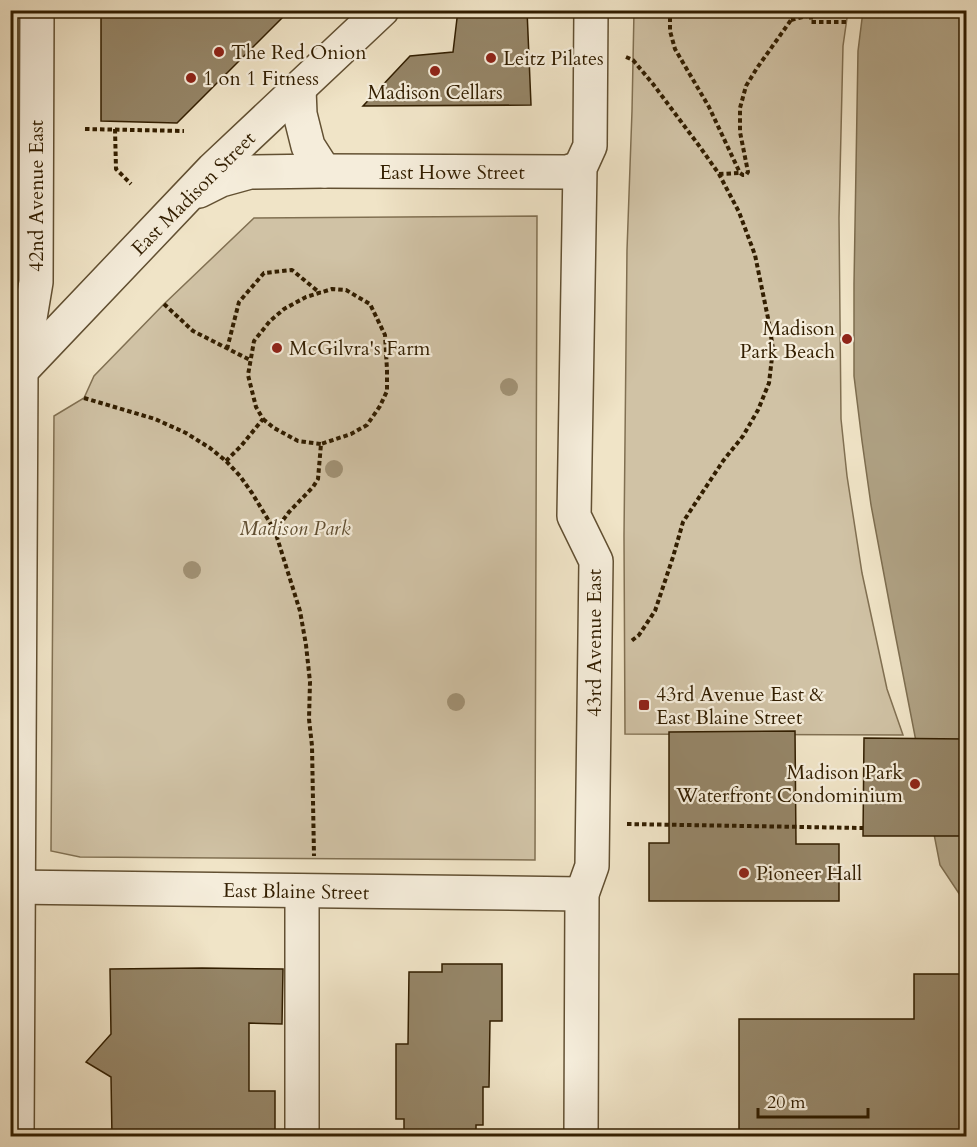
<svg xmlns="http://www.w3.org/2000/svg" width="977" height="1147" font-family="Cardo,serif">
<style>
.green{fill:#d0c2a5;stroke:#817052;stroke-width:1.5}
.water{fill:#afa183;stroke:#7d6d4f;stroke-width:1.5}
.building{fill:#958567;stroke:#321e00;stroke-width:1.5}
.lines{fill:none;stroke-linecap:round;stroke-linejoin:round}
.minor-casing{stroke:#625032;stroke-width:36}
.path{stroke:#321e00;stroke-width:4;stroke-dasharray:4.5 3;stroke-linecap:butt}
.minor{stroke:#f5eddb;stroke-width:33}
.tree{fill:#a19275}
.poi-dot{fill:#8f2418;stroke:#f5eddb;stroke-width:2}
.labels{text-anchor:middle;stroke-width:4.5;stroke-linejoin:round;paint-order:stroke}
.poi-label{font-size:20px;fill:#321e00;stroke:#f5eddb;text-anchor:start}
.street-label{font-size:20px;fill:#321e00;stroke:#f5eddb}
.park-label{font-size:20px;font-style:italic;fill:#614f32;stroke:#f5eddb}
</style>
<rect width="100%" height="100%" fill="#f0e4c7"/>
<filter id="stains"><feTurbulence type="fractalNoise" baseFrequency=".00333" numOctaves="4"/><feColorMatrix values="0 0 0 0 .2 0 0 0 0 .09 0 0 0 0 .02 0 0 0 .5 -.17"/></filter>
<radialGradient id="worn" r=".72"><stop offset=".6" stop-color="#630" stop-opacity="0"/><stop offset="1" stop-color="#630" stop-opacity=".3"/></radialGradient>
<!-- green -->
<g class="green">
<polygon points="634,11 848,11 843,46 839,218 841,419 847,476 862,573 887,689 903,735 625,734 624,536 627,250 632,111"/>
<polygon points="537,216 535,860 80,857 51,851 54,416 84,398 94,376 164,304 254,218"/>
</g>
<!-- water -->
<polygon class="water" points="863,11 966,11 966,904 940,865 894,628 871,505 862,441 854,376 854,284 858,51"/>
<!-- building -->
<g class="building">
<polygon points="101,10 290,10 177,123 101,121"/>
<polygon points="458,10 527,10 531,105 363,106 410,56 453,52"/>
<polygon points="795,731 796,844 839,844 839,901 649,901 649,843 669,843 669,732"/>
<polygon points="864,738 966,739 966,836 863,836"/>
<polygon points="442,964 502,964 502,1021 490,1021 489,1087 483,1087 483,1125 476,1125 476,1137 433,1137 433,1134 404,1134 404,1119 396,1119 396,1044 408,1044 409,972 442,972"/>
<polygon points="202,968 283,969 282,1024 249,1023 249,1091 275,1091 275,1137 112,1137 111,1077 86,1062 111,1034 110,969"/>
<polygon points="914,974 966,974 966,1137 818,1137 818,1133 739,1133 739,1019 914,1019"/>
</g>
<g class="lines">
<!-- minor casing -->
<g class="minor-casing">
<g id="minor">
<polyline points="299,89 300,114 308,146 324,171"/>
<polyline points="199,191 221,180 250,172 324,171 567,172 580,168"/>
<polyline points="18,374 213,169 382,10"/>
<polyline points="10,887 582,894"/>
<polyline points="17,1136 21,372 36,282 37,10"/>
<polyline points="302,1136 302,891"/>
<polyline points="581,1136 582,894 592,866 596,561 574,516 580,168 590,146 591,10"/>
</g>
</g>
<!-- path -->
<g class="path">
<polyline points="670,10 670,31 675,49 709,107 740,173 743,175 746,175 748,172 740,132 740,108 746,86 757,68 791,20 791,10"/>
<polyline points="723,10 791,11"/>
<polyline points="811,15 811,22 846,22"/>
<polyline points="791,20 811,15 811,10"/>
<polyline points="626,57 633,60 653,84 700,147 719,174 739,212 755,255 769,323 773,349 769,383 758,410 743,436 723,461 683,522 673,557 655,611 639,635 630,642"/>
<polyline points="85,129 184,131"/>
<polyline points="115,129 116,169 131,184"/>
<polyline points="719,174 740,173"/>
<polyline points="164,304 193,331 250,360"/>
<polyline points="227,349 239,302 264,273 292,270 320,293"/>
<polyline points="84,398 155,419 186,433 210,448 226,461 240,476 252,493 275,531 300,611 306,645 310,682 309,719 312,746 314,856"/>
<polyline points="263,419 274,428 298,441 321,444"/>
<polyline points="226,461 241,446 263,419 256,407 248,375 254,341 270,321 284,309 306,297 332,289 346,290 370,304 385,335 387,370 387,391 380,406 367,425 351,434 321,444 318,479 313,487 289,512 275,531"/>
<polyline points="627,824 863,828"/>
</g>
<!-- minor -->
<use href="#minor" class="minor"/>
</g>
<!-- trees -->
<g class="tree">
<circle cx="509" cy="387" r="9"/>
<circle cx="334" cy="469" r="9"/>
<circle cx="192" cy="570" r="9"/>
<circle cx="456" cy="702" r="9"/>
</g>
<!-- markers -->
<g class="poi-dot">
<circle cx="219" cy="52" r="6"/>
<circle cx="491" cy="58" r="6"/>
<circle cx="435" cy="71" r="6"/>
<circle cx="191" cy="78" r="6"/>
<circle cx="847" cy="339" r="6"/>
<circle cx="277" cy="348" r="6"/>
<rect x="638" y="699" width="12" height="12" rx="3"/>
<circle cx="915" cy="784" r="6"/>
<circle cx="744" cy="873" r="6"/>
</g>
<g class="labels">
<!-- poi labels -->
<g class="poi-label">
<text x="231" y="59">The Red Onion</text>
<text x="503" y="65">Leitz Pilates</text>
<text x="203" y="85">1 on 1 Fitness</text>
<text x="435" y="99" text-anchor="middle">Madison Cellars</text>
<text x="835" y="335" text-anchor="end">Madison<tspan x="835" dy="23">Park Beach</tspan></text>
<text x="289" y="355">McGilvra's Farm</text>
<text x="656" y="701">43rd Avenue East &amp;<tspan x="656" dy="23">East Blaine Street</tspan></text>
<text x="903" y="779" text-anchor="end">Madison Park<tspan x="903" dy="23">Waterfront Condominium</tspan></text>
<text x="756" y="880">Pioneer Hall</text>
</g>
<!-- street labels -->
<g class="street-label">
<text x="452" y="179">East Howe Street</text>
<text transform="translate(193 193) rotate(-45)" y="7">East Madison Street</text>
<text transform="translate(36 196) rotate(-90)" y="7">42nd Avenue East</text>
<text transform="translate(594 643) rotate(-90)" y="7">43rd Avenue East</text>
<text transform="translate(296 891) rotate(1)" y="7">East Blaine Street</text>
</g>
<!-- park labels -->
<g class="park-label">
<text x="295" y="535">Madison Park</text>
</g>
</g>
<!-- margin -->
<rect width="977" height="1147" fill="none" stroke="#f0e4c7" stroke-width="36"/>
<rect x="12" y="12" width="953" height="1123" fill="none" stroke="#321e00" stroke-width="3"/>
<rect x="18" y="18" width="941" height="1111" fill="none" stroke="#321e00" stroke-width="1.5"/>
<!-- scale -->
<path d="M758 1108v9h110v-9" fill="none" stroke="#321e00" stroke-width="3"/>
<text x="767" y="1108" font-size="18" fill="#321e00" stroke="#f5eddb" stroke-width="4.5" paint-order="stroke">20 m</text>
<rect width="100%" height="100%" filter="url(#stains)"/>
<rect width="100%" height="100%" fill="url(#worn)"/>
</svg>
